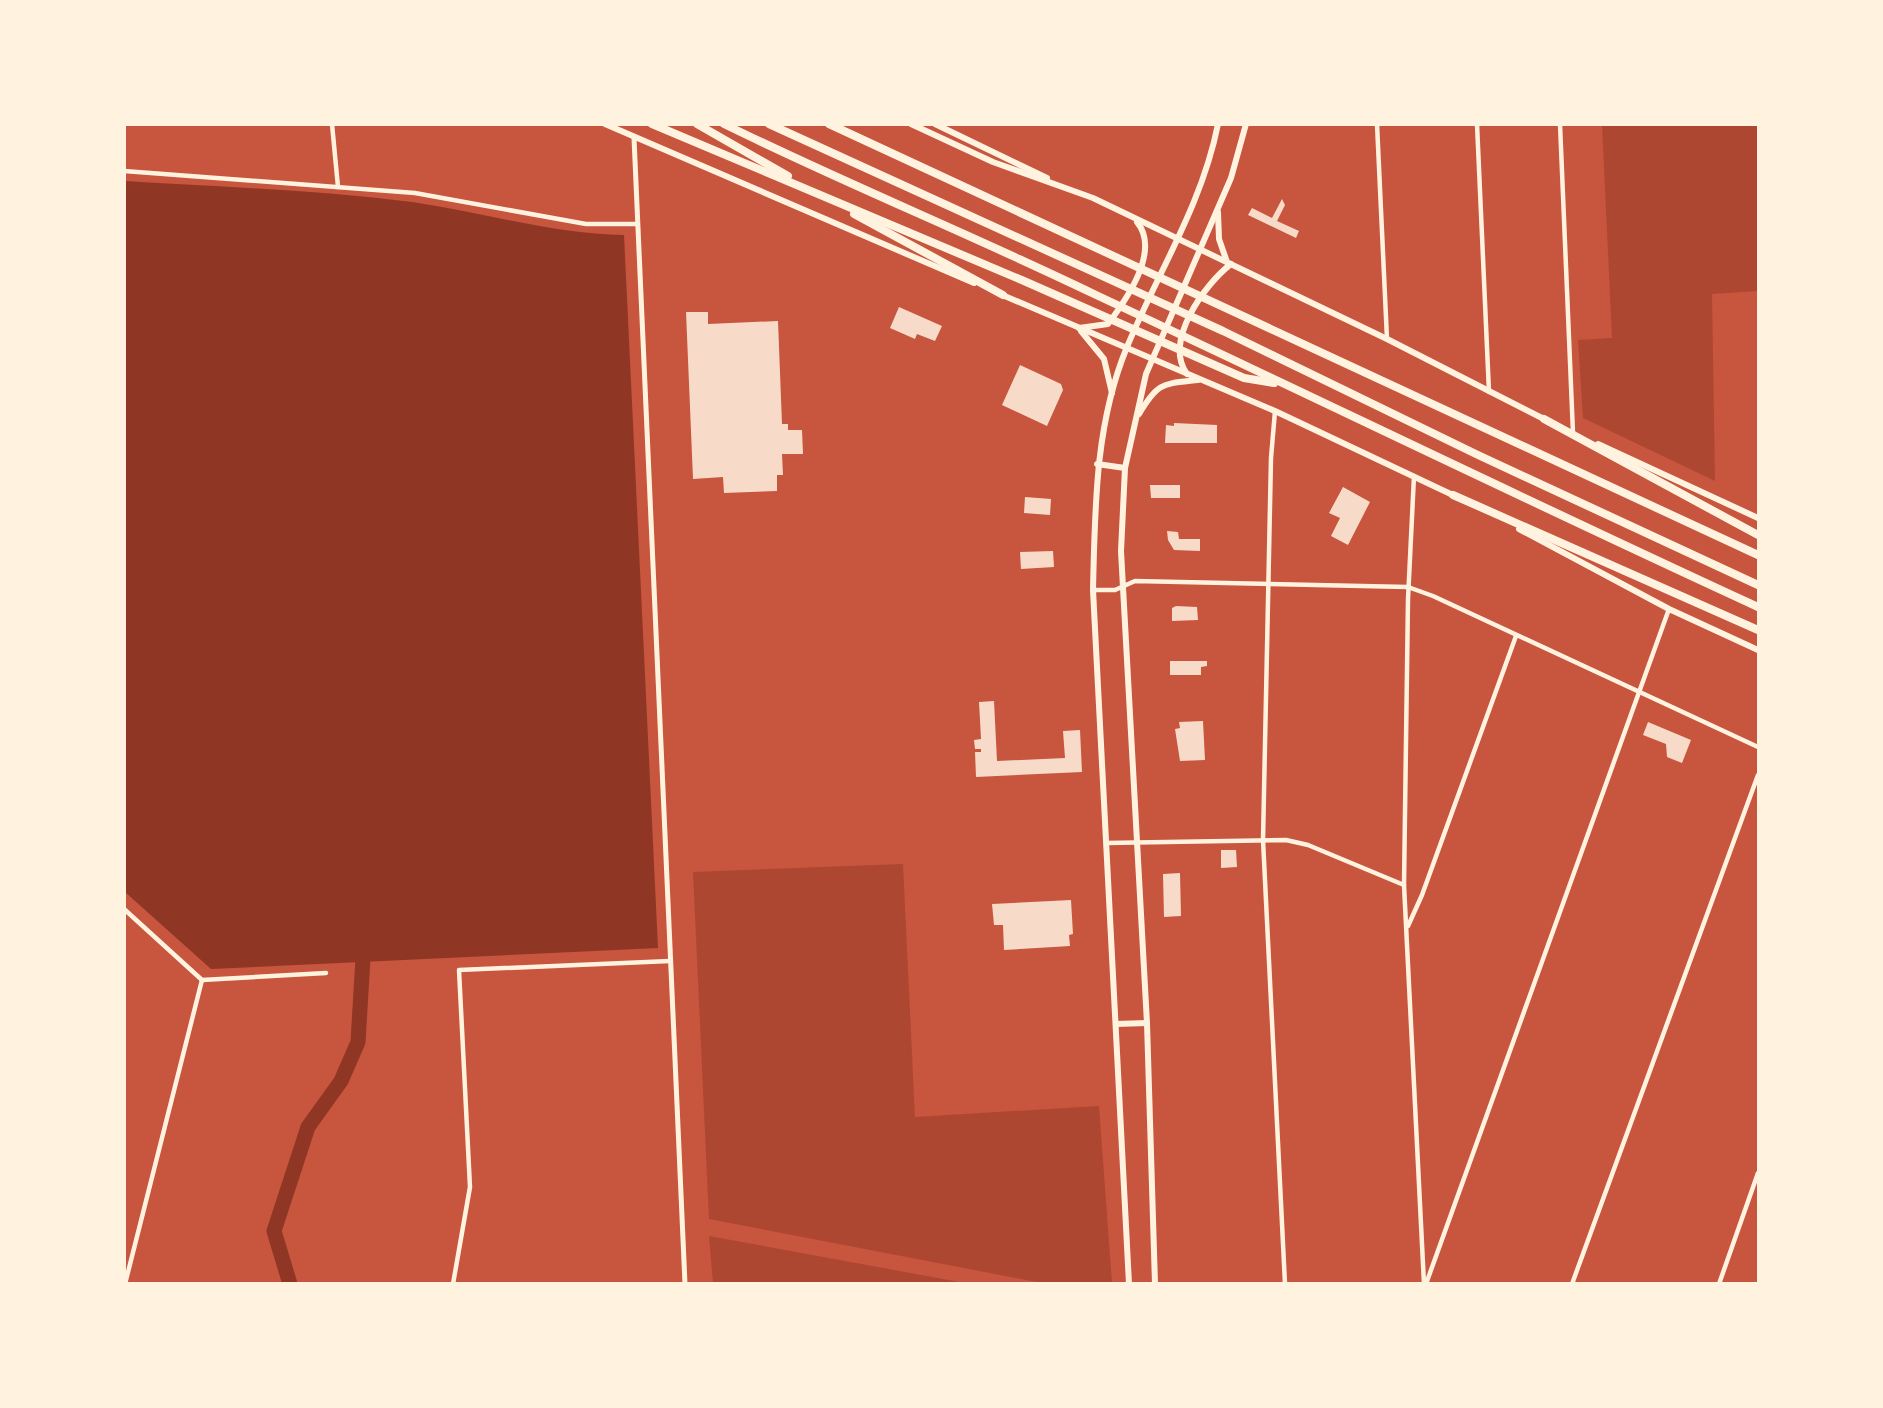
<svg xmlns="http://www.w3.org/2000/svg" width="1883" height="1408" font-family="Manrope,sans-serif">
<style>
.green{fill:#ae4732}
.water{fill:#8f3625}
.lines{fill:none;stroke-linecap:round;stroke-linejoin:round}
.river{stroke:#8f3625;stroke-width:15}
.building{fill:#f7dbc8}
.minor{stroke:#fff3e0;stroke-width:4.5}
.tertiary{stroke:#fff3e0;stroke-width:5}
.secondary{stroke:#fff3e0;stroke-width:6}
.motorway{stroke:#fff3e0;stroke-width:8}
</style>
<rect width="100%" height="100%" fill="#c8553d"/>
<!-- green -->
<g class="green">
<polygon points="1602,125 1758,125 1758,291 1712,294 1715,481 1583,418 1578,340 1612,338"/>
<polygon points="903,864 915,1117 1099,1106 1112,1283 1042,1283 709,1219 693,872"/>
<polygon points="709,1236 965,1283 713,1283"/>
</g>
<!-- water -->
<path class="water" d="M125,181c95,6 192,9 287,21 70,10 141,32 212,33l34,713 -447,21 -86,-77z"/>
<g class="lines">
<!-- river -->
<polyline class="river" points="290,1284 274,1231 308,1127 341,1081 358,1042 364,941"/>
</g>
<!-- building -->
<g class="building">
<polygon points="1282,199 1285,205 1277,221 1299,231 1296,238 1248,215 1252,208 1272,218"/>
<polygon points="899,307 942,326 935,341 917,334 915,339 890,328"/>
<polygon points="686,312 708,312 708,324 778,321 782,424 788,424 788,430 802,430 803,454 782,454 783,475 777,475 777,491 724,493 723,477 693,479"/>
<polygon points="1020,365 1061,384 1063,390 1047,426 1002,405"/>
<polygon points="1174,423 1217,425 1217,443 1165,443 1166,425 1174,426"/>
<polygon points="1150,485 1180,485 1180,498 1151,498"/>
<polygon points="1343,487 1370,502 1348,545 1331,536 1340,518 1329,513"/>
<polygon points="1025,497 1051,499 1050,515 1024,513"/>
<polygon points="1167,531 1178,532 1179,539 1200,539 1200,551 1174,550 1168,540"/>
<polygon points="1053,551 1054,567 1021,569 1020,552"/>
<polygon points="1176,606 1197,607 1198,620 1172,621 1172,608"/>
<polygon points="1170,661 1207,661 1207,666 1201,667 1201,675 1170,675"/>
<polygon points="994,701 997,761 1065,758 1063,731 1080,730 1082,772 976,777 975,752 981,752 981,749 975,749 974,740 981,739 979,702"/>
<polygon points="1203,721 1205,760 1180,761 1175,729 1180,728 1179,722"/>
<polygon points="1648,722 1691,740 1682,763 1667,757 1666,744 1643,735"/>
<polygon points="1221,850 1236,850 1237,867 1221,868"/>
<polygon points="1180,873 1181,916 1164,917 1163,874"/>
<polygon points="1071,900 1073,934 1069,935 1070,946 1004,950 1003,925 994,925 992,904"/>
</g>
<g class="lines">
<!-- minor -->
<g class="minor">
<polyline points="332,124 338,187"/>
<polyline points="1377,124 1387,339"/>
<polyline points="1477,124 1489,392"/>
<polyline points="1560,124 1573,433"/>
<polyline points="124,171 415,193 586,224 637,224"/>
<polyline points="1275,411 1271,458 1263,840 1285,1284"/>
<polyline points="1414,476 1408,599 1404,885 1424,1284"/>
<polyline points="1093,590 1115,590 1135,581 1408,587 1433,596 1758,747"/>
<polyline points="1106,843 1286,840 1308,845 1404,885"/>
<polyline points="124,909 202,980 326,973"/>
<polyline points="1408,926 1422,895 1516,636"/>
<polyline points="125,1284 202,980"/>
<polyline points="453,1284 470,1187 459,970 670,961"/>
<polyline points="1426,1284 1669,609"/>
<polyline points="1572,1284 1758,775"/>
<polyline points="1719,1284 1758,1173"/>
</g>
<!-- tertiary -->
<polyline class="tertiary" points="634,138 685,1284"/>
<!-- secondary -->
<g class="secondary">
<polyline points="605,124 974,283"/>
<polyline points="911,124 993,162 1093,198 1387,339 1546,420"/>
<polyline points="935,124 1047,178"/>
<polyline points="1218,212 1219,239 1227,262"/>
<polyline points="1000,294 1275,411 1457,497"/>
<path d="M1079,328l29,-4c18,-24 53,-73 29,-102"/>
<polyline points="1081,331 1104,359 1112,393"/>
<path d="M1187,374c-24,-33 18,-90 44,-110"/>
<path d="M1139,414c19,-32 23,-30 59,-34"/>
<polyline points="1598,444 1758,518"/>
<polyline points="1097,464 1125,468"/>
<polyline points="1519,529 1669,609 1758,650"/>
<polyline points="1116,1024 1147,1023"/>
<path d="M1129,1284l-36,-694c2,-82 2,-166 34,-243 31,-75 75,-142 91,-223"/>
<polyline points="1155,1284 1147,1023 1121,551 1125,468 1146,374 1231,178 1246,124"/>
</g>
<!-- motorway -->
<g class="motorway">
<polyline points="652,124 1024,281 1244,378 1274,383"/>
<polyline points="697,124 788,176"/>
<path d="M724,124c122,60 248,111 370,170 222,104 442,211 664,313"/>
<polyline points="769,124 1223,331 1478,455 1758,585"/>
<polyline points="829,124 1758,555"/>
<polyline points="854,214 1003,295"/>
<polyline points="1544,419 1758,535"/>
<polyline points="1453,495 1758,630"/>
</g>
</g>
<!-- border -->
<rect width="1883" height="1408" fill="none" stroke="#fff3e0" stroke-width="252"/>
</svg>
